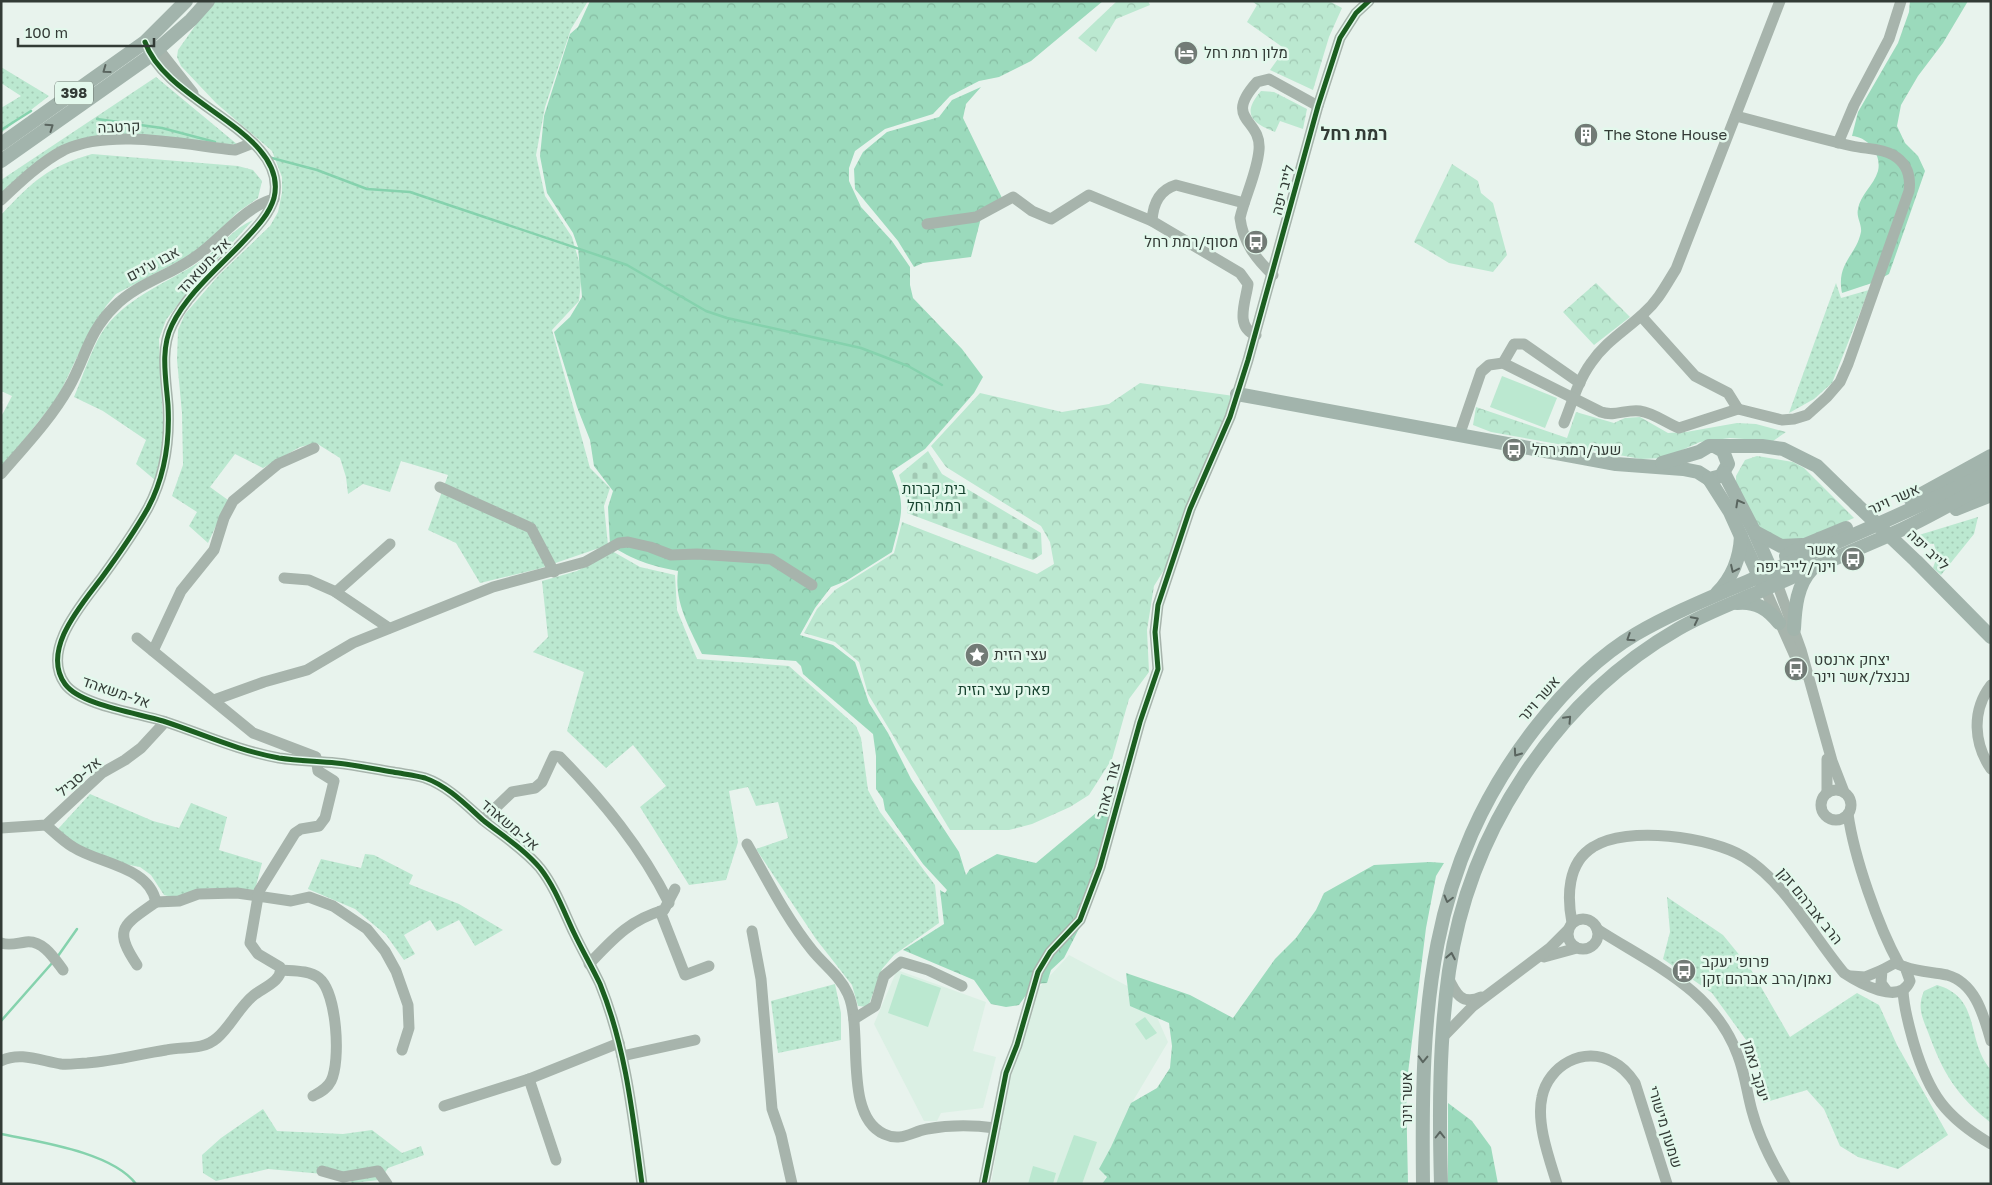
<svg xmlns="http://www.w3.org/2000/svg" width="1992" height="1185" font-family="'Golos Text',Heebo,sans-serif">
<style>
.built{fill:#dbf0e4}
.grass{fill:url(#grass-dots)}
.forest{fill:url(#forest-crowns)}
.cemetery{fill:url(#cemetery-stones)}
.park{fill:url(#park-crowns)}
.pitch{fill:#bbe8d0}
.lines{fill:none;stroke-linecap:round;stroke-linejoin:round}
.stream{stroke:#85d2ad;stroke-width:2.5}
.minor{stroke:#a7b4ac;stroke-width:11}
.major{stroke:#a2b4ac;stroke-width:14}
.major-bridge{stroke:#a2b4ac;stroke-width:14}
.cycleway-casing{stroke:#e3f8ec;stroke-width:8}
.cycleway{stroke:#1b5e20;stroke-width:5}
.oneway{stroke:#5a655f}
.labels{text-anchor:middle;stroke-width:5;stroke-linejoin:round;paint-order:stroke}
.shield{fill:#e3f8ec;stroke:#68746d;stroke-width:1}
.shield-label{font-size:14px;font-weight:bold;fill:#333b36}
.poi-label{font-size:15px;fill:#333b36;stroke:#e3f8ec;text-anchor:start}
.street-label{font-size:15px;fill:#333b36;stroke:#e3f8ec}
.park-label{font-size:15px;fill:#17432f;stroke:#e3f8ec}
.quarter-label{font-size:18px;font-weight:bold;fill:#333b36;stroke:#e3f8ec}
</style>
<defs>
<pattern id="grass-dots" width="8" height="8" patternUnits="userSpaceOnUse" patternTransform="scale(1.25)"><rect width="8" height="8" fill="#bbe8d0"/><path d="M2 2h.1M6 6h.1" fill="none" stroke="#a1c8b3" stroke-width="1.8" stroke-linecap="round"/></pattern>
<pattern id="forest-crowns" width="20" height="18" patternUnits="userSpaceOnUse" patternTransform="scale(1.25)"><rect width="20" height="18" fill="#9bdabc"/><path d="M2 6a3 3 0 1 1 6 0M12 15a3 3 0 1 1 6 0" fill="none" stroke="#86bca2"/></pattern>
<pattern id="cemetery-stones" width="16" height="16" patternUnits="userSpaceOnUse" patternTransform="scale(1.25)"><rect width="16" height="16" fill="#bbe8d0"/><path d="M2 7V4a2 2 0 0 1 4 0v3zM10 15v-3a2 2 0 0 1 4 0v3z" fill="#a1c8b3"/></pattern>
<pattern id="park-crowns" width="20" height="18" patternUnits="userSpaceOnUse" patternTransform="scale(1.25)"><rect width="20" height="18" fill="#bbe8d0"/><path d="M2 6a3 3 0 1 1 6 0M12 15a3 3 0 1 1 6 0" fill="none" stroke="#a1c8b3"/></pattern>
</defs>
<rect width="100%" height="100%" fill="#e8f3ed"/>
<!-- built -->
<g class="built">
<polygon points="1069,955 1148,997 1168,1042 1133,1101 1103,1184 991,1184 1007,1089 1036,991"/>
<polygon points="897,970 986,1002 973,1051 996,1057 983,1108 941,1113 937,1121 924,1121 874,1024"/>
</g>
<!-- grass -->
<g class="grass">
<polygon points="588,1 571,29 545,107 536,155 545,196 572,237 582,272 579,301 552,330 590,468 610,488 604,506 608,545 538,569 480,583 456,543 428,530 448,475 401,461 390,492 363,484 348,494 346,477 340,458 316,443 300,447 263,468 235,454 210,487 228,500 208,543 189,526 197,512 172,496 183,465 182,413 177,360 178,330 185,314 219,275 270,226 278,212 282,193 282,177 272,151 216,103 181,66 177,57 178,50 212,2"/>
<polygon points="1,67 49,96 1,133 1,108 21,96 1,83"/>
<polygon points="156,77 238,145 186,140 68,146 1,195 1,180"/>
<path d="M92,154l146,12 15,4 9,11 -4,17 -20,14 -40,39 -82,43 -10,12 -28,49 -20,42 -57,72v-52l11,-21 -11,-5v-176c32,-34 46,-48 91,-61z"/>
<path d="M253,220l-65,71 -22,29 -7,19 5,103 -9,38 -19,-16 10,-24 -43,-29 -29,-14c9,-21 16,-44 27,-63 21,-35 66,-51 98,-72 21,-13 31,-32 54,-42z"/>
<polygon points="1836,283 1841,298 1869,290 1832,383 1814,399 1789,413"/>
<polygon points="1978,517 1974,534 1941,575 1933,568 1937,556 1934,544 1918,543 1919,535"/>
<polygon points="612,551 640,567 675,575 677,610 697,659 789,666 856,726 861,738 868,790 880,812 935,885 939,923 894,955 882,969 868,1007 858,1006 852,985 816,939 756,849 788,838 778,802 756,806 748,787 729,791 738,842 726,880 689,885 640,807 666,786 633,745 606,768 567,731 584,672 533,652 548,637 542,581 577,571"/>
<polygon points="90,794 153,821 179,828 191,803 227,817 219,850 262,863 255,890 209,888 179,899 164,895 151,875 140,867 119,863 68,846 58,829"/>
<polygon points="365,854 374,855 413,875 409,884 459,904 503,930 475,946 459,920 437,931 430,920 404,935 415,954 404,960 386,935 355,909 308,889 321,859 361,868"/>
<polygon points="1667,897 1723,935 1750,968 1790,1037 1857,993 1879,1005 1897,1045 1948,1135 1898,1169 1858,1157 1840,1146 1824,1109 1807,1090 1763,1103 1757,1055 1712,993 1663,959 1670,932"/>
<polygon points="835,984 841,1013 841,1040 778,1053 771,1001"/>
<path d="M1937,985c45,13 28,55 54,85v53c-35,-28 -48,-50 -63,-91 -6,-15 -11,-25 -4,-41z"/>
<polygon points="263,1109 277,1131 343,1134 372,1130 402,1153 421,1146 424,1155 388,1168 380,1180 352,1183 345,1176 268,1169 216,1181 203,1173 202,1155 221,1138"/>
</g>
<!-- forest -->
<g class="forest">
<path d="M590,1h513l-72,60 -32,16 -20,4 -29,15 -17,18 -48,15 -30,22 -6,17v13l12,26 31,34 18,26v18l3,13 49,51 21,28 -9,16 -49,56 -33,22c15,36 9,45 0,81l-46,29 -15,6 -16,21 -15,27 33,10 22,17 14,41 19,30 23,46 48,73 7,23 4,-6 27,-15 39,9 60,-50 20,6 -30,96 -22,43 -13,12 -4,13 -13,1 -15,21 -13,2 -15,-3 -17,-24 -71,-30 41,-26 -4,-34 5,3 2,-3 -24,-26 -38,-54 -2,-11 -7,-10v-33l-3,-22 -70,-60 -2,-8 -5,-5 -94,-7c-13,-27 -28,-52 -24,-83 -27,-5 -45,-11 -68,-26l-2,-38 5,-16 -19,-25 -4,-26 -13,-33 -23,-75 16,-15 12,-20 -4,-50 -5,-14 -26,-40 -7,-37 4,-40 26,-82 8,-7z"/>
<path d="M1910,1h58l-25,42 -25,33 -17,29 -4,21 8,17 13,13 7,15 -36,103 -17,9 -30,10c-6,-30 14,-37 19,-61 1,-8 -5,-15 -3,-23 2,-14 16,-24 20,-38 4,-17 -10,-34 -26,-35l6,-24 40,-69 11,-31z"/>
<polygon points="981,87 966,104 963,118 1002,198 983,210 971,257 923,263 914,267 898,241 855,189 854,169 863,152 887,132 939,117 952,100"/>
<polygon points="1430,862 1444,863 1436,876 1426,928 1406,1089 1408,1184 1102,1184 1107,1177 1099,1169 1111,1147 1131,1103 1157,1088 1170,1068 1172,1046 1169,1023 1130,1006 1126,973 1190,995 1233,1018 1275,959 1296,938 1316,910 1324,893 1374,865"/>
<polygon points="1448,1103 1472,1121 1491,1147 1498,1184 1448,1184"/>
</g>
<!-- cemetery -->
<polygon class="cemetery" points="928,451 942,474 1041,533 1042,554 1033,560 907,513 908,504 899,475"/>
<!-- park -->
<g class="park">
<polygon points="1117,1 1148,1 1150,5 1116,19 1096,52 1078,38"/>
<polygon points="1252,1 1329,1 1342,8 1329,37 1313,90 1270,70 1285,49 1247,22 1257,5"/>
<path d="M1261,91l13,1 33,17 -4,20 -23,-8 -5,11c-23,-9 -34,-18 -14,-41z"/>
<polygon points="1452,164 1478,181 1481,193 1493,203 1507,255 1493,272 1449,263 1414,242"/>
<polygon points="1596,283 1630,317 1594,345 1563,312"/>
<polygon points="1140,383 1234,396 1172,557 1154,586 1147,630 1149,672 1129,699 1112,759 1089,795 1070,807 1032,824 1009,830 950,830 868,694 859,662 835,642 804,633 817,609 835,590 894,553 902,522 1037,574 1054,564 1050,542 1041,526 946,467 931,446 980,393 1062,412 1109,404"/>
<polygon points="1476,407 1567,438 1576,412 1614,423 1625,418 1640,417 1668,433 1686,432 1737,423 1756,424 1786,432 1773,441 1730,438 1700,442 1664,458 1641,459 1491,432 1473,425"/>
<polygon points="1757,456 1793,462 1804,468 1854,518 1796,542 1784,543 1762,532 1736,487 1736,476 1745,460"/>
</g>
<!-- pitch -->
<g class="pitch">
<polygon points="1502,376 1557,398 1545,428 1490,407"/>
<polygon points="901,974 941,988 928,1027 888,1013"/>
<polygon points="1145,1017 1157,1033 1146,1040 1135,1024"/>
<polygon points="1074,1135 1097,1142 1082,1184 1056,1184"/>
<polygon points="1033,1166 1056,1173 1053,1184 1028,1184"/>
</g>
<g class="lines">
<!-- stream -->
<g class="stream">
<polyline points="97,119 162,128 215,142"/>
<polyline points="1,130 31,111"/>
<polyline points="268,157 317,170 367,189 410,192 627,265 706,311 727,318 861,348 908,366 942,385"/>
<polyline points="58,956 77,929"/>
<polyline points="1,1021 53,962"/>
<path d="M1,1134c38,8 111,18 135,50"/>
</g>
<!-- minor -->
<g class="minor">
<path d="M145,42c21,62 145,90 129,156 -5,18 -21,33 -33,46 -24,25 -54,50 -69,81 -12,24 -6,54 -4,80 2,36 -3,71 -20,103 -13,23 -29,46 -45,68 -19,26 -63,73 -38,108 15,21 72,29 98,37 40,13 73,29 116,37 19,3 38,3 57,5 19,2 38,6 57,9 10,2 22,3 32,6 23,8 41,27 59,43 19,15 40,28 56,47 15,19 24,44 34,65 8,17 18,34 26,51 26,64 33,133 42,200"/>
<polyline points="152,45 159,50 193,93"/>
<polyline points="1838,143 1854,105 1889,39 1901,1"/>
<path d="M1,200c19,-18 40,-38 63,-50 48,-22 121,-5 171,0l18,-7"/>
<path d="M1244,203l-68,-18c-17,5 -23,19 -24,36l88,52 8,11c-2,17 -14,43 8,51"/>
<polyline points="927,224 976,217 1013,197 1032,211 1051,219 1089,195 1152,221"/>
<path d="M1273,275c-17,-16 -30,-33 -33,-57 5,-22 17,-45 19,-68 3,-32 -37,-29 -2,-68l12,-3 49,27"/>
<polyline points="1641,316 1695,376 1728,393 1738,409"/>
<polyline points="1503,363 1514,344 1524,344 1580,383"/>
<path d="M1564,423c8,-20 14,-42 27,-60 14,-21 35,-33 53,-50 14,-12 22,-28 32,-44l104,-268"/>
<path d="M1460,433l21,-61 8,-7 14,-2 98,49c14,5 25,-3 39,-1 14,2 26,12 39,17l59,-19 44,11 12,-1 13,-4 20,-18 13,-15 8,-18 61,-173c2,-15 -2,-28 -16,-36 -12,-7 -28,-6 -41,-9 -39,-9 -77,-20 -116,-30"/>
<path d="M1,474c24,-28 50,-55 68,-87 17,-30 19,-55 46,-81 23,-23 54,-30 80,-49 24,-16 50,-51 79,-58"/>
<polyline points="440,487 531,528 554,572"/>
<polyline points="284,578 309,580 334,591 389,628"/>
<polyline points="1777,583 1801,650 1832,761 1844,792"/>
<polyline points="1765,589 1803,674"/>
<polyline points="336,592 390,544"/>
<polyline points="153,651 181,591 214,550 224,518 233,501 278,464 314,448"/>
<path d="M1991,685c-20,26 -17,59 0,84"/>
<polyline points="214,700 264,682 307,670 353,643 493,587 585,562 619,543 628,542 650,547 671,555 697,554 771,559 812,585"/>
<polyline points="1827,759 1827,793"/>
<circle cx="1836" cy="805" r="15"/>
<path d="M1848,814c6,43 30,112 51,150"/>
<path d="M483,820l29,-28 23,-4 7,-6 12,-26 6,1c43,44 81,90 109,146"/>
<path d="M46,825c8,7 17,16 27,22 26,17 76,19 83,55l23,-1 19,-7 39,-1 54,8 18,-4 24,9 34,23 18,22 11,20 12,34 1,23 -7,22"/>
<polyline points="1,828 46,825 102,773 125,760 141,748 165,722"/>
<path d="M747,844c20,35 39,74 65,106 12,15 28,26 36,44 16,35 -6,121 36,140 17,8 27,-2 43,-5 22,-4 46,-4 68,-1"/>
<polyline points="660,911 685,975 709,966"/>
<circle cx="1583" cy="934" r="15"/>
<path d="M1572,923c-5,-26 -5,-60 21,-76 34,-22 118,-10 151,10 41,25 69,79 100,116 15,10 56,33 66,8l-5,-14 -10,-4 -13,7 -1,13 6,8"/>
<path d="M1597,929c54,35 117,60 141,127 7,18 9,37 14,55 7,26 19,50 33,73"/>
<polyline points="752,931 761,979 772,1109 781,1135 792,1184"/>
<path d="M1,943c9,3 16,0 25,-1 17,-2 28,16 37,28"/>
<polyline points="1544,957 1577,948"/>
<path d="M589,964c24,-25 40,-44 75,-54l11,-21"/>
<path d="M137,965c-25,-37 -13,-40 19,-63"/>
<path d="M1905,967c14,5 28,5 42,8 29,8 37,42 44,66"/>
<path d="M281,970c12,1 28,0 38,8 18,15 22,83 12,103 -4,8 -11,11 -18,15"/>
<polyline points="1851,976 1865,977 1882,970"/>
<path d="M1448,977c7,16 14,29 33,20"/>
<path d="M1903,991c1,19 6,35 11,53 15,50 31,73 77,100"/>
<polyline points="854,1019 875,1006 884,976 901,962 928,970 962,986"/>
<polyline points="1443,1037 1473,1006 1550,948 1568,930"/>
<polyline points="622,1056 695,1040"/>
<path d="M1,1061c19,-10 40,0 60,3 8,1 18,-1 26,-1 29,-2 52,-9 79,-13 17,-4 36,1 51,-12 14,-12 22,-31 37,-43 9,-7 30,-15 26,-28l-22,-13 -8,-11 9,-52 36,-58 6,-4 18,-3 6,-8 9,-37 -16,-10 -2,-14 -63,-24 -116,-95"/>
<polyline points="529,1079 556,1160"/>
<polyline points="444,1106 529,1079 619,1043"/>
<polyline points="322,1171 343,1177 378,1171 387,1184"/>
<polyline points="984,1184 1006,1073 1017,1045 1038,972 1050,952 1080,920 1100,867 1140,722 1158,669 1155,632 1158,605 1190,509 1230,417 1248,360 1318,106 1340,38 1356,13 1369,1"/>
<path d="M1557,1184c-8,-26 -21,-61 -15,-87 6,-31 42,-52 71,-35 10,5 16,12 22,21l32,101"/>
</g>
<!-- major -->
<g class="major">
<polyline points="1,144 145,42 186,1"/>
<polyline points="1,161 150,56 191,20 208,1"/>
<polyline points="1237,394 1616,464 1683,469 1698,472 1709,479 1721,476 1728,464 1723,451 1714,446"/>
<polyline points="1662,463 1699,452 1709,446 1762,446 1783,449 1817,466 1856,504"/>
<polyline points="1724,473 1754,531 1775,579"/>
<polyline points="1709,479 1730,512 1762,583"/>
<polyline points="1911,500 1991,456"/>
<polyline points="1956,509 1991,495"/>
<polyline points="1755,532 1781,546 1802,545"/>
<polyline points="1786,556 1805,545 1846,528"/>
<polyline points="1917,562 1991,637"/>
<path d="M1717,593c16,-16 23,-35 24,-57"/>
<path d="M1737,603c19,-2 31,6 42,20"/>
<path d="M1794,629c1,-22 3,-44 18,-60"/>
<path d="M1423,1184c-2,-172 3,-316 113,-457 28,-36 61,-70 100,-93 36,-21 76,-37 115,-54 80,-36 162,-69 240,-109"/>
<path d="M1441,1184c-2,-71 -2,-143 8,-213 20,-140 106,-271 229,-342 24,-14 50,-24 76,-35 46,-21 94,-41 140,-61 34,-15 65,-34 97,-51"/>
</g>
<!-- major-bridge -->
<polyline class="major-bridge" points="1856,504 1917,562"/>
<!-- cycleway casing -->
<g class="cycleway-casing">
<g id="cycleway">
<path d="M145,42c21,62 145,90 129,156 -5,18 -21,33 -33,46 -24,25 -54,50 -69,81 -12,24 -6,54 -4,80 2,36 -3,71 -20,103 -13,23 -29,46 -45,68 -19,26 -63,73 -38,108 15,21 72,29 98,37 40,13 73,29 116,37 19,3 38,3 57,5 19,2 38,6 57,9 10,2 22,3 32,6 23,8 41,27 59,43 19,15 40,28 56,47 15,19 24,44 34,65 8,17 18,34 26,51 26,64 33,133 42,200"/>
<polyline points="984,1184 1006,1073 1017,1045 1038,972 1050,952 1080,920 1100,867 1140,722 1158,669 1155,632 1158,605 1190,509 1230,417 1248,360 1318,106 1340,38 1356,13 1369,1"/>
</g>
</g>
<!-- cycleway -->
<use href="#cycleway" class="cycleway"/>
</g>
<!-- one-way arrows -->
<defs><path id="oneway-chevron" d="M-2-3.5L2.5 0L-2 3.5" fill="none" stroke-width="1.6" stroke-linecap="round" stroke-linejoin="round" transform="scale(1.25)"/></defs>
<g class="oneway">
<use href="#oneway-chevron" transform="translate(106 70) rotate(144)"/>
<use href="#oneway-chevron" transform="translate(50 127) rotate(-35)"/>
<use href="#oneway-chevron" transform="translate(1739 503) rotate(-119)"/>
<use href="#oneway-chevron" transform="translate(1734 569) rotate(115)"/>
<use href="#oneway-chevron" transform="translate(1695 620) rotate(-27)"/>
<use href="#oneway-chevron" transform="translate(1630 638) rotate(147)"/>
<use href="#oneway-chevron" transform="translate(1568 719) rotate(-47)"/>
<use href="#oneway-chevron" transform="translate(1517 753) rotate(125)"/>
<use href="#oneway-chevron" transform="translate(1448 899) rotate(105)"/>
<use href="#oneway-chevron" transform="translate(1451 956) rotate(-79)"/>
<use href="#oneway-chevron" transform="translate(1423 1059) rotate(92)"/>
<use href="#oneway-chevron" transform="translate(1440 1135) rotate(-90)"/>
</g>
<!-- icons -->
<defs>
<g id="hotel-disc" transform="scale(1.25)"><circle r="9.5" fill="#727b76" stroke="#e3f8ec"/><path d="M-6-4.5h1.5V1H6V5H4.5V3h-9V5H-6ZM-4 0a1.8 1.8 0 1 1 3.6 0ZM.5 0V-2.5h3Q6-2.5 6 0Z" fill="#fff"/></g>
<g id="building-disc" transform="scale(1.25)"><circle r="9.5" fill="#727b76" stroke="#e3f8ec"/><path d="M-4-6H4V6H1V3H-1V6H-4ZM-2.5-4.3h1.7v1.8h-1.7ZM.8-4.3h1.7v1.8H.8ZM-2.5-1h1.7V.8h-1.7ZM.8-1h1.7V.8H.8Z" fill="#fff"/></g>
<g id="bus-disc" transform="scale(1.25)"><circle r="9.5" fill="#727b76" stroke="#e3f8ec"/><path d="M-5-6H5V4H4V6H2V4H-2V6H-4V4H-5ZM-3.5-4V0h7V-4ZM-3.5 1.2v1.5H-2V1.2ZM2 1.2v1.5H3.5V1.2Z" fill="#fff"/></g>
<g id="sight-disc" transform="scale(1.25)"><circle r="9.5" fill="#727b76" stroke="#e3f8ec"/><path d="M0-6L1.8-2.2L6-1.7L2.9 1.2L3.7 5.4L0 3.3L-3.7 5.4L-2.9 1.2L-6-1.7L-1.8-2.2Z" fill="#fff"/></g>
</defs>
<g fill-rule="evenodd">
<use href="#hotel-disc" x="1186" y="53"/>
<use href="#building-disc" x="1586" y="135"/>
<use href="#bus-disc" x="1256" y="242"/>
<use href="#bus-disc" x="1514" y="450"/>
<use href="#bus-disc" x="1853" y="559"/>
<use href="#sight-disc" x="977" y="655"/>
<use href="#bus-disc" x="1796" y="669"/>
<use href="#bus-disc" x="1684" y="971"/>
</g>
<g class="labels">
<!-- shield labels -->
<rect class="shield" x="55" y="81.5" width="38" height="23" rx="4"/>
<g class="shield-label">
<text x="74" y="98">398</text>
</g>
<!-- poi labels -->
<g class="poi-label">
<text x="1204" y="58">מלון רמת רחל</text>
<text x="1604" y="140">The Stone House</text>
<text x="1238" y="247" text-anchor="end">מסוף/רמת רחל</text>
<text x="1532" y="455">שער/רמת רחל</text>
<text x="1836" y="555" text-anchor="end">אשר<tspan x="1836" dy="17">וינר/לייב יפה</tspan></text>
<text x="994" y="660">עצי הזית</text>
<text x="1814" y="665">יצחק ארנסט<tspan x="1814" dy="17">נבנצל/אשר וינר</tspan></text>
<text x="1702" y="967">פרופ׳ יעקב<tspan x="1702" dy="17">נאמן/הרב אברהם זקן</tspan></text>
</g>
<!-- street labels -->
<g class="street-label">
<text transform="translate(119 127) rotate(-2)" y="5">קרטבה</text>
<text transform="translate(1283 190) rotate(-75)" y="5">לייב יפה</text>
<text transform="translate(153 264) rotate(-28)" y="5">אבו ע'נים</text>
<text transform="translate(204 266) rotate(-47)" y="5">אל-משאהד</text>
<text transform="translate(1894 499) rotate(-24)" y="5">אשר וינר</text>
<text transform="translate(1928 550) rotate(44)" y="5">לייב יפה</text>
<text transform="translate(116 692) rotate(19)" y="5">אל-משאהד</text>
<text transform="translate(1539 699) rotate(-49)" y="5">אשר וינר</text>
<text transform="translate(79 777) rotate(-40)" y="5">אל-סביל</text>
<text transform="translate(1108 790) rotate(-75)" y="5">צור באהר</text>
<text transform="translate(510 825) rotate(40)" y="5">אל-משאהד</text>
<text transform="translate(1810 906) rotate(51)" y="5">הרב אברהם זקן</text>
<text transform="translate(1756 1071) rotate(74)" y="5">יעקב נאמן</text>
<text transform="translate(1407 1099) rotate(-90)" y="5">אשר וינר</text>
<text transform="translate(1665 1127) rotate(73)" y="5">שמעון מישורי</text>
</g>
<!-- park labels -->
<g class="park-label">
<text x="934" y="494">בית קברות<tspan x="934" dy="17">רמת רחל</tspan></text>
<text x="1004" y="695">פארק עצי הזית</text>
</g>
<!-- quarter labels -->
<g class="quarter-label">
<text x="1354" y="140">רמת רחל</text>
</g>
</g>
<!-- border -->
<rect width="1992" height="1185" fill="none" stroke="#333b36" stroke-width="5"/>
<!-- scale -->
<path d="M18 38v8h136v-8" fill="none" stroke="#333b36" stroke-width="2.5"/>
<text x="25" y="38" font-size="15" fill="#333b36" stroke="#e3f8ec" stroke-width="4" paint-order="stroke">100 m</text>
</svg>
